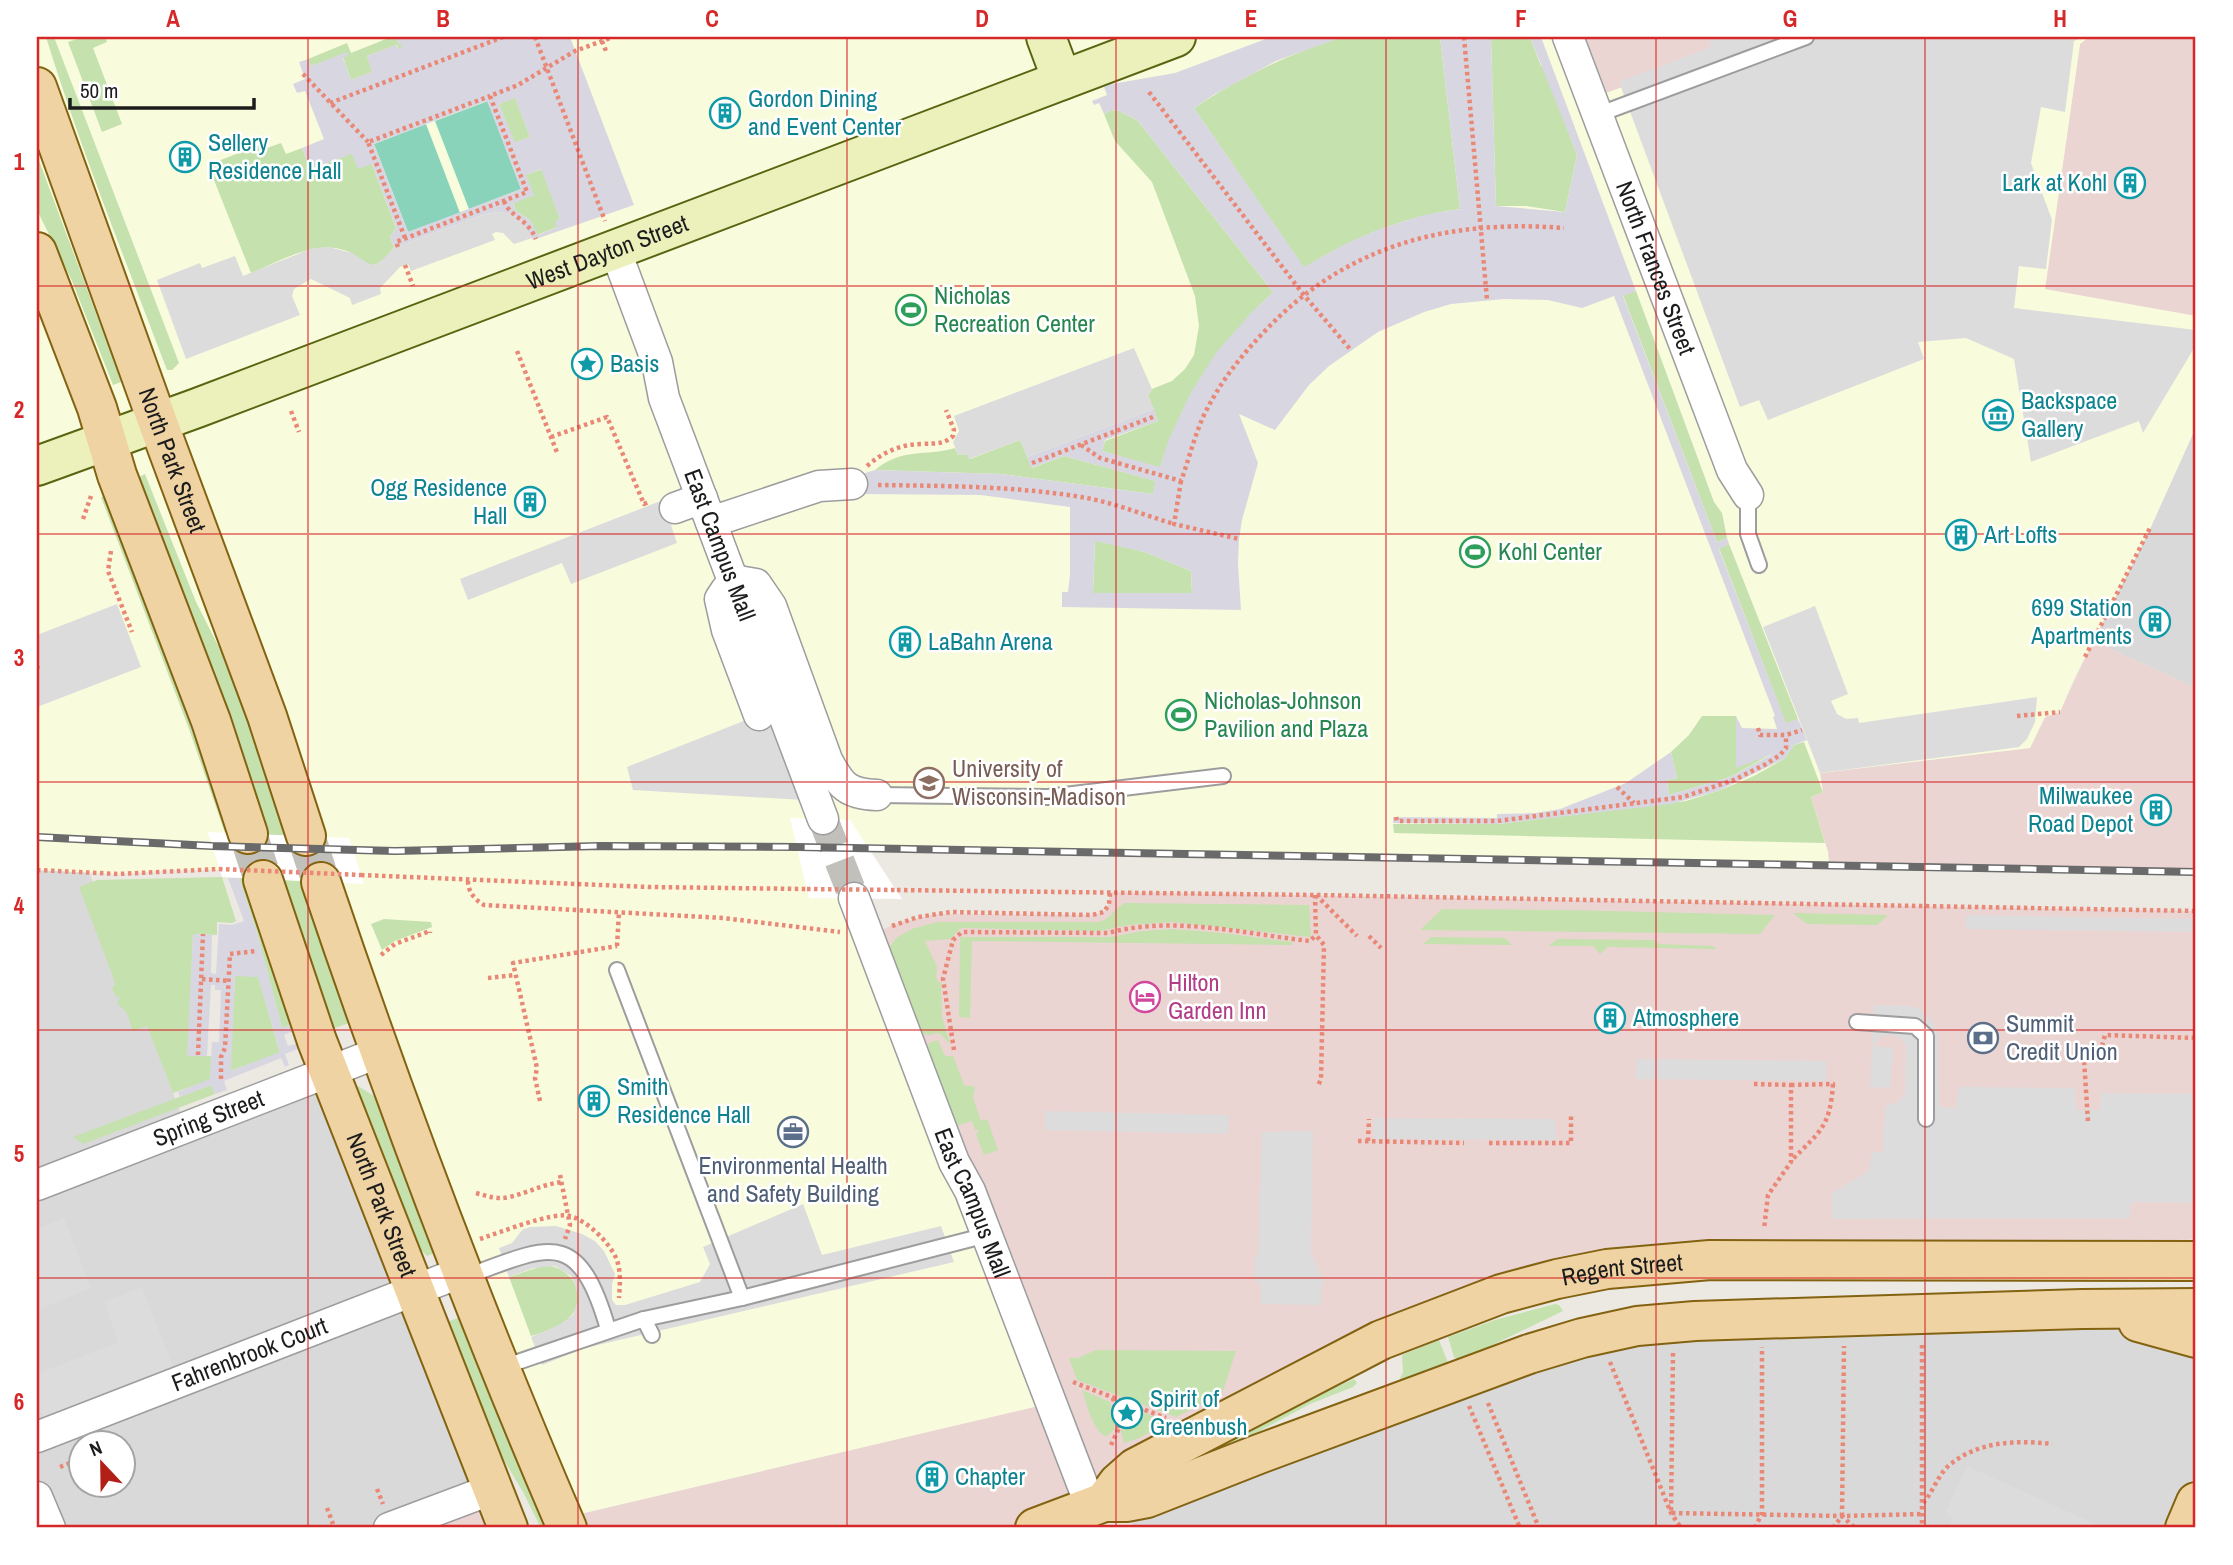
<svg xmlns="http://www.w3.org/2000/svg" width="2233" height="1565" font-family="'Archivo Narrow',sans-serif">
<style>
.residential{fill:#dad9d9;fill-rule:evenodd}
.commercial{fill:#ebd5d3}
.education{fill:#f9fbdd}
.grass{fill:#c4e1ae}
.pitch{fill:#89d3ba}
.parking{fill:#dcdcdc}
.plaza{fill:#d8d7e1;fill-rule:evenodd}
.pier{fill:#fff}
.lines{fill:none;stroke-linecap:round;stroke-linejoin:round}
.street-tunnel{stroke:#c2c0ba;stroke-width:30;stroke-dasharray:30 15;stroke-linecap:butt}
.primary-tunnel{stroke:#c2c0ba;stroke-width:38;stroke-dasharray:38 19;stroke-linecap:butt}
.lane-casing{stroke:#9d9d9d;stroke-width:18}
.street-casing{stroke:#9d9d9d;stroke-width:33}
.secondary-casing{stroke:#576511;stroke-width:42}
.primary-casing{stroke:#836311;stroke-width:42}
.path{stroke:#e98877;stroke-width:4.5;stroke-dasharray:3.5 3.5;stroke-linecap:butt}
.lane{stroke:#fff;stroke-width:14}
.street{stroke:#fff;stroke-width:30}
.secondary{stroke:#ecf1bb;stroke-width:38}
.primary{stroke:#f0d3a3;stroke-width:38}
.rail-casing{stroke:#6a6a6a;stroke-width:8}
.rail{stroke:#fff;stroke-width:5;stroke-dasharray:16;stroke-linecap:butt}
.path-bridge{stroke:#e98877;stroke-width:4.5;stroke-dasharray:3.5 3.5;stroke-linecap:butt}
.grid{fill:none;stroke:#d62828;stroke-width:2;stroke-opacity:0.55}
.labels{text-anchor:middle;stroke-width:5;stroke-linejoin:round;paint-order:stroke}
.culture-label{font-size:24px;fill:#0d838f;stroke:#fff;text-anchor:start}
.street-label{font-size:24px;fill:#1c1c1c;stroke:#fff}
.leisure-label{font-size:24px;fill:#27864d;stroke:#fff;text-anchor:start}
.education-label{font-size:24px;fill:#785e54;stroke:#fff;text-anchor:start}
.hotel-label{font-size:24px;fill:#b23c85;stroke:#fff;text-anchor:start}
.service-label{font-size:24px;fill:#4e5e75;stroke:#fff;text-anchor:start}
.neatline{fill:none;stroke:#d62828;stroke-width:2.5}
.grid-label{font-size:23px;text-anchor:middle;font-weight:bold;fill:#d62828}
</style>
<rect width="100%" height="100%" fill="#ece9e2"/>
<!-- residential -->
<g class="residential">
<polygon points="2196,427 2196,688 2093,641 2150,529"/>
<path d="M37,870l52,2 97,255 142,-55 165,417 -111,39h-345zM80,1442h42v42h-42z"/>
<polygon points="2082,1309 2196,1338 2196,1502 2185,1528 1134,1528 1123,1502 1582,1338"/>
</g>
<!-- commercial -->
<g class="commercial">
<polygon points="1568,37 1761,37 1591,99"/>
<polygon points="2089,37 2196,37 2196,316 2045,290 2080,44"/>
<polygon points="2093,641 2196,688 2196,872 1829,865 1828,852 1811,797 1823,792 1820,773 2030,748 2045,717 2060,712"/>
<polygon points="1110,892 2196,911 2196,1239 1983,1260 1836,1261 1501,1294 1035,1528 567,1528 563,1518 1051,1403 868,935 901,922 935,914 1092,915 1104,912 1109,903"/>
<polygon points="493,1489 508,1528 392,1528"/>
</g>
<!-- education -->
<polygon class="education" points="37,37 1568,37 1592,98 1761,37 2089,37 2080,44 2045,289 2196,316 2196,427 2150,529 2073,681 2060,712 2045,717 2030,748 1820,773 1823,792 1811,797 1828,852 1829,865 835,848 1051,1403 563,1518 368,1022 264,870 173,870 118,874 37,870"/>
<!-- grass -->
<g class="grass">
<path d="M46,37h8l125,326 -7,7h-5c-42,-111 -86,-220 -121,-333z"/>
<polygon points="83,37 105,37 107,42 93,48 122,124 102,132 68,42"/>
<polygon points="391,37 396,37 399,44 405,46 398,49 397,45 367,56 373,72 351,80 343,57 310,66 308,59 347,43 351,53"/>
<path d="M1342,37h98l20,172c-57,8 -107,28 -156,59l-110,-160c46,-31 95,-54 148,-71z"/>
<polygon points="1491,37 1530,37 1541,66 1544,66 1577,155 1565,212 1526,206 1496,206"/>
<polygon points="515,97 530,137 514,143 499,104"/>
<path d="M1111,110l8,1 18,9 136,172c-51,48 -92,109 -113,176l-58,-17 3,-10 53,-20 -10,-26 4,-6 20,-8 13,-12 9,-14 5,-29 -4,-30 -43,-114 -37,-41 -11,-27z"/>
<path d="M264,143l3,5 14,-5 5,11 16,-6 8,21 42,-16 20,11 24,64 -6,9 4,11c-6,6 -13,16 -21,17 -6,0 -20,-13 -29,-15 -31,-10 -65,12 -93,23l-43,-108z"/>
<polygon points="37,155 116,367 121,382 113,385 72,281 37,210"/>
<polygon points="542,169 560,219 557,227 537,235 530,220 516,211 513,203 533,195 525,175"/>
<polygon points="1636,291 1714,502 1722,513 1727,538 1717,542 1623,295"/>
<path d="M1020,440l12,28 32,-12 92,25 -3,13 -152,-20 -126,-4c28,-23 50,-13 80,-22l3,7 9,-1 3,5z"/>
<polygon points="145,474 196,602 235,679 290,835 266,835 137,478"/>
<polygon points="105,496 193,727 228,833 225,833 189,729 101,497"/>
<polygon points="1095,540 1145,552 1191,571 1192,593 1093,593"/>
<polygon points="1729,544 1798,719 1786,724 1719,548"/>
<polygon points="1702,716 1736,716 1737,767 1777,751 1730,777 1669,795 1667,780 1677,778 1671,752 1689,735"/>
<polygon points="1804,742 1823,792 1811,797 1825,843 1394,833 1393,824 1498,824 1686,801 1718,791 1754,776 1784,759 1794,745"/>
<polygon points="222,877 236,921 232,923 217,922 217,935 193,934 188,1056 212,1056 210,1080 173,1093 147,1026 133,1031 127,1013 117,1003 120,996 116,997 112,989 115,984 112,974 79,887 97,880"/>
<polygon points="239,878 245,878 293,1024 282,1028 257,933"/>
<polygon points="281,880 305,881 349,1012 349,1023 332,1029"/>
<path d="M1125,903l184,2 2,32 -138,-15 -44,3 -30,6 -138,-3 -11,11 -25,2 12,26 -1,10 2,5h3l1,35 8,27 -11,-11 -10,2 -7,-2 -33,-85 7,-10 16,-9 25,-7h162c12,-3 15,-14 26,-19z"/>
<polygon points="1442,909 1566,910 1775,915 1760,934 1420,930"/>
<polygon points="1793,913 1888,915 1877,925 1807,924"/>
<polygon points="384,919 431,922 432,927 395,941 382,950 371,924"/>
<polygon points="1173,929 1223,933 1292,942 1292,945 972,941 970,1018 959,1017 960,937 1111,937 1142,931"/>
<polygon points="1431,937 1505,938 1512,945 1423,944"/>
<polygon points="1557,939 1654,940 1659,944 1713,946 1717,949 1608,947 1600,954 1593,946 1549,946"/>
<polygon points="235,976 258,976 280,1053 230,1071"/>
<polygon points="938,1040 945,1056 953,1056 964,1085 975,1087 973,1098 981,1121 987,1119 998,1150 984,1155 976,1134 979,1132 978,1130 975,1130 972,1121 956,1126 927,1049 929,1043"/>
<polygon points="211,1085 215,1094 83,1144 73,1137"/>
<polygon points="358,1086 374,1096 381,1104 439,1251 427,1256 415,1244 353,1089"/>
<path d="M545,1265c26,2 44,29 26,51 -10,11 -27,16 -40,20l-22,-59z"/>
<polygon points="1555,1304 1559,1305 1563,1311 1476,1353 1457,1359 1454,1357 1448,1337 1495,1320"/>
<polygon points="458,1318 463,1323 551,1528 541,1528 523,1492 483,1425 447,1322"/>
<polygon points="1439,1340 1448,1363 1398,1383 1403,1372 1402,1355"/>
<polygon points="1096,1350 1236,1351 1222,1394 1176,1417 1077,1380 1069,1358 1078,1358"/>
<polygon points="1354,1379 1357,1383 1353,1387 1310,1404 1226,1449 1152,1481 1212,1445"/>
<path d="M1082,1390l28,12 5,27 -9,8c-14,-8 -19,-33 -24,-47z"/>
<polygon points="1145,1413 1168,1423 1137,1439 1124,1443 1121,1431"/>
</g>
<!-- pitch -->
<g class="pitch">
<polygon points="488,101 521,189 469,209 435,121"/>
<polygon points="426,124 460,213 408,232 374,144"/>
</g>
<!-- parking -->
<g class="parking">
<polygon points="1709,37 2084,37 2074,41 2065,112 2041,107 2031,163 2052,220 2046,269 2019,266 2014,308 2196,330 2196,345 2143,433 2139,421 2031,462 2014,359 1966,338 1918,342 1924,359 1768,420 1759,400 1740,407 1619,82 1711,47"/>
<polygon points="499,212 511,214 521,221 532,238 514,244 503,233 496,232 492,234 495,240 411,271 408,264 400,267 380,288 381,294 352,305 350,298 311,279 294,289 292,296 300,315 186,359 157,280 200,263 202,268 235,256 243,276 313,248 329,247 352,253 369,264 374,265 380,262 394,248 485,214"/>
<polygon points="1134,348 1152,389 1148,395 1154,409 1027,457 1020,440 969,459 967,454 958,455 953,442 959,431 954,416"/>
<polygon points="671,497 680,521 671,525 677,543 571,584 562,563 468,600 460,579"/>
<polygon points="117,604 141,667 37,707 37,635"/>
<polygon points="1815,606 1848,694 1831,701 1837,714 1846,719 1858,718 1859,723 2037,697 2035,722 2027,739 2019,747 1997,750 1820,773 1763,627"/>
<polygon points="769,711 803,800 633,790 627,767"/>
<polygon points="1966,915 2196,919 2196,932 1966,929"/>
<polygon points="1874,1005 1912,1006 1921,1010 1934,1024 1938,1035 1939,1105 1942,1107 1956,1108 1959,1087 2075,1088 2076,1110 2100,1110 2101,1093 2196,1094 2196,1203 2133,1202 2130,1205 2130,1218 1832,1219 1832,1193 1869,1171 1872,1152 1883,1152 1885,1106 1897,1103 1905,1094 1906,1045 1900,1038 1890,1035 1882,1036 1872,1046 1893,1048 1890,1088 1870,1087"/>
<polygon points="1636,1059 1826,1061 1826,1081 1636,1079"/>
<polygon points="1045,1111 1229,1115 1228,1134 1045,1130"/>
<polygon points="1374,1118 1555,1119 1556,1140 1374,1139"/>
<polygon points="1313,1131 1311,1253 1325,1284 1321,1286 1321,1305 1261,1304 1261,1284 1255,1281 1255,1256 1258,1255 1262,1132"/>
<polygon points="803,1204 822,1255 941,1226 954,1262 585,1348 542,1365 531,1337 559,1325 573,1315 578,1299 575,1284 571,1276 555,1266 534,1268 509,1277 499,1248 512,1243 523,1229 531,1227 556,1226 582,1234 595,1241 604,1251 615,1274 612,1284 612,1300 616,1305 625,1305 700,1282 710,1264 703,1247"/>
<polygon points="64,1218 91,1288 37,1310 37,1229"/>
<polygon points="142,1287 173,1366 43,1417 37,1402 37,1374 119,1342 104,1302"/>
<polygon points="1967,1466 2104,1528 1948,1528 1953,1517 1945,1513"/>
</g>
<!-- plaza -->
<g class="plaza">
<path d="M396,37h174l64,168 -101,35 -12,-19 -10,-7 -12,-2 -14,2 -91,34 -4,-11 6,-9 -24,-64 -14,5 -6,-15 -42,15 -8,-21 22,-9 -19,-48 -8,2 -4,-9 12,-5 -6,-17 9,-3 3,7 36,-14 1,3 -5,3 8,22 21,-8 -5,-16 29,-11 2,4 6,-3 -5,-1zM515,98l15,39 -15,5 -16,-38zM487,101l34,88 -113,43 -34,-88zM541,169l19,50 -5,2 2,6 -19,8 -8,-15 -14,-9 -3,-7 21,-9 -8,-20z"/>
<path d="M1271,37h71l-66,24 -61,33 -21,14 110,159 41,-23 35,-15 44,-14 36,-6 -20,-172h51l5,169 69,6 12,-57 -47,-118h11l95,254 -13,5 94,246 10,-4 2,6 -10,5 67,174 12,-4 9,21 -13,5 -10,14 -66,32 -47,13 -173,20 -105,-1v-6l104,1v-4l38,-1 25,-4 66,-26 45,-31 6,26 -10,2 2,15 61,-18 43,-23 -37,14v-52l6,12 35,1 -4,-12 2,-1 -161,-420 -32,12 -34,-8 -44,-1 -53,5 -27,8 -46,20 -49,34 -20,19 -34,45 -36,-16 19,49 -16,57 -3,19 -1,25 3,46 -179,-3v-15h6l2,-17v-68l-89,-12 -128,-1 9,-20 13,-4 126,4 152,20 2,-13 -91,-25 -33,12 -4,-11 127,-48 4,12 -53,19 -3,11 58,16 9,-28 21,-45 26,-41 34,-39 23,-22 -136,-172 -18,-9 -8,-1 -7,4 -5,-11 -5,2 -2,-4 15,-6 -3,-8 8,-3 63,-11zM1095,541l50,11 46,19 1,22h-99z"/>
<path d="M228,878h11l18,55 25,95 11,-4 3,6 -12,5 4,11 11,-3 1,5 -15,6 4,11 -4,2 -4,-9 -57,23 3,9 -12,4 -4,-9 -31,12 -2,-5 32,-13 2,-37h7l2,-52h-6v-5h-4l-4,71h-20l6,-122 19,1 -1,38 5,1 3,-50 13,1 12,-4zM235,976l23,1 22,75 -49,19z"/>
</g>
<!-- pier -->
<g class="pier">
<polygon points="790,818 850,820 902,899 809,898"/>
<polygon points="208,832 349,838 364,884 222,877"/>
</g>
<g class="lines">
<!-- street-tunnel -->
<polyline class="street-tunnel" points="823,819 854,898"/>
<!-- primary-tunnel -->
<g class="primary-tunnel">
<polyline points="248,834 263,880"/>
<polyline points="306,836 321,882"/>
</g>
<!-- lane casing -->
<g class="lane-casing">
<g id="lane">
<polyline points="1597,115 1806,37"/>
<polyline points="1748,495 1748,534 1759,565"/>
<polyline points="877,795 1048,797 1223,776"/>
<polyline points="617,970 742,1298"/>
<polyline points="1857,1022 1915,1026 1926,1036 1926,1119"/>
<path d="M465,1277c84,-31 113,-51 143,52"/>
<polyline points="644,1319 652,1335"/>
<polyline points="500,1368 644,1319 742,1298 987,1235"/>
</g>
</g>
<!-- street casing -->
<g class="street-casing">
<g id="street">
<path id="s1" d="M1568,37l164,433 16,25"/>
<path id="s2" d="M622,268l35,94 7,36 159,421"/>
<polyline points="675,508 702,498"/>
<polyline points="711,522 819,486 852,484"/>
<path d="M732,580l24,4 15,22 56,154c14,26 20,34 50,35"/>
<polyline points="726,590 720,599 727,630 759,715"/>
<path id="s3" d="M854,898l100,264 16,29 121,316"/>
<path id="s4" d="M37,1185l343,-133"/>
<path id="s5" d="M37,1437l425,-165"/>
<polyline points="37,1497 50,1528"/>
<polyline points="389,1528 493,1489"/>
</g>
</g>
<!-- secondary casing -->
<g class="secondary-casing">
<g id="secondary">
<polyline points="1046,37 1062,80"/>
<path id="s6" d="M37,466l160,-58 979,-371"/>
</g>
</g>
<!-- primary casing -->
<g class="primary-casing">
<g id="primary">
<path id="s7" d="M37,87l121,336 109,293 39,120"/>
<polyline points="37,252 97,408 117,475 211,721 248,834"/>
<path id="s8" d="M263,880l54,161 191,487"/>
<path d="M321,882c74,219 155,435 246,646"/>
<polyline points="2138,1322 2196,1338"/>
<path id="s9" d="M1104,1502l14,-19 17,-15 246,-128 120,-46 56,-15 50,-10 103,-9 486,1"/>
<polyline points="1035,1528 1104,1502 1126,1502 1147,1498 1259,1454 1529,1354 1582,1338 1637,1326 1695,1321 2082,1309 2196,1308"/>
<polyline points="2185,1528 2196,1502"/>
</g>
</g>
<!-- path -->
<g class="path">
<polyline points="535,37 605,221"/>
<polyline points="1464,37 1487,300"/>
<polyline points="602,41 606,51"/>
<polyline points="303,74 368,142"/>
<polyline points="1149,92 1303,294 1350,349"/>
<polyline points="330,103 503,37"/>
<path d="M504,201c6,16 23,17 32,38"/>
<polyline points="405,238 368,142 490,96"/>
<polyline points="398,247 396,242 527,192 490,96 518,85 575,51 613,37"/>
<polyline points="405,265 413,286"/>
<polyline points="517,351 558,455"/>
<polyline points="291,411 299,432"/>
<polyline points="551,437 607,417 644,504 650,501"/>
<path d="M1081,445l19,13 81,23c8,-22 13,-44 23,-66 15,-31 35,-57 59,-82 82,-88 184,-114 301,-105"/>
<polyline points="1032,463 1153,417"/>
<path d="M867,466c16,-14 34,-22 55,-22 14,-1 21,1 31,-8l1,-6 -8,-20"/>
<polyline points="1181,481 1174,524 1239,539"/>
<path d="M878,485c69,1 135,1 203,12 31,5 63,18 93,27"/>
<polyline points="83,519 91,496"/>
<polyline points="111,551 108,571 132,632"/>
<polyline points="2085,657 2150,528"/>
<polyline points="37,666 38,669"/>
<polyline points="2017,716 2060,712"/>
<polyline points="1758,728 1760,735 1786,735 1802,730"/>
<polyline points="1617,787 1634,803"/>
<polyline points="1396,817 1397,821 1497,821 1683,797 1734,780 1766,764 1780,755 1786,748 1786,735"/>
<polyline points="37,870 118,874 219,869"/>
<polyline points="361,875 649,887 807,889"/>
<path d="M468,881c0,11 7,19 16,24l239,13 117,14"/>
<polyline points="897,890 1315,895 2196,911"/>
<polyline points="1315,895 1316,935 1324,945 1321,1079 1318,1086"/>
<polyline points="1316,895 1357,936"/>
<polyline points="892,926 918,917 951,912 1092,915 1104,912 1109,904 1110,892"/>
<polyline points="1369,936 1381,948"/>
<polyline points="617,946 619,912"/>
<polyline points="381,955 395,944 430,931 430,933"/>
<polyline points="488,978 515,975"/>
<polyline points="202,979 229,981"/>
<path d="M954,1050l-11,-71 10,-39 9,-8 146,1c66,-18 136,1 202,8l6,-6"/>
<polyline points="198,1055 203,934"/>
<polyline points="221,1079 221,1057 225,1048 230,954 256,951"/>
<polyline points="1754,1084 1791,1085 1791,1162 1768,1195 1764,1229"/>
<path d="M1791,1085l42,-1c-3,44 -13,47 -42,77"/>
<polyline points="540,1101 535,1078 537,1068 513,963 617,946"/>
<polyline points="2088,1121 2084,1060 2102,1046 2105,1035 2196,1038"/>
<polyline points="1358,1141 1464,1143"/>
<polyline points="1368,1141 1369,1119"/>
<polyline points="1489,1143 1571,1143 1571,1113"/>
<polyline points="560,1175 570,1225 565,1239"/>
<path d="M476,1193c11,3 21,7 33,4 19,-4 34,-13 53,-15"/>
<path d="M480,1239c18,-6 74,-28 90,-23 18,5 40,27 47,44 4,13 3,25 2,38"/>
<polyline points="1922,1345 1922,1528"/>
<polyline points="1673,1353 1671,1513 1842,1516 1923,1514"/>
<polyline points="1610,1362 1671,1513 1681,1528"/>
<polyline points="1073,1382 1166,1418"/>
<polyline points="1113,1398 1119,1428"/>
<polyline points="1488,1403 1539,1528"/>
<polyline points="1469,1406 1520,1528"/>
<polyline points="1111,1445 1119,1428 1144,1410"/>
<polyline points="60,1467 80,1459"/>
<polyline points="377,1489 383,1504"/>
<path d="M1923,1503c11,-12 15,-30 29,-40 28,-22 67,-23 100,-19"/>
<polyline points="327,1508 333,1524"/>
<polyline points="1842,1516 1844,1346"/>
<polyline points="1755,1528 1762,1513 1762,1347"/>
<polyline points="1833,1528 1842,1516 1855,1528"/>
</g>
<!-- lane -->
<use href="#lane" class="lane"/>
<!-- street -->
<use href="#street" class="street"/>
<!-- secondary -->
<use href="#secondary" class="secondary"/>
<!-- primary -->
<use href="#primary" class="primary"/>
<!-- rail casing -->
<g class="rail-casing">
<polyline id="rail" points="37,837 212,846 395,851 600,846 797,847 2196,872"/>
</g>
<!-- rail -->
<use href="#rail" class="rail"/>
<!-- path-bridge -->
<g class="path-bridge">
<polyline points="219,869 361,875"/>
<polyline points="807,889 897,890"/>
</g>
</g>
<!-- grid -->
<path class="grid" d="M308,37v1491M578,37v1491M847,37v1491M1116,37v1491M1386,37v1491M1656,37v1491M1925,37v1491M37,286h2159M37,534h2159M37,782h2159M37,1030h2159M37,1278h2159"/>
<!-- icons -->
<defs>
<g id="building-ring" transform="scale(1.575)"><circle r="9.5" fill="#fff" stroke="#0f9aa8" stroke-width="1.5"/><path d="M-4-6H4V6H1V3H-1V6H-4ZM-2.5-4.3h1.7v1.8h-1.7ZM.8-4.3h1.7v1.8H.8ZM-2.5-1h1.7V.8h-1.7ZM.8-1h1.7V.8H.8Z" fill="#0f9aa8"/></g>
<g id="stadium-ring" transform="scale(1.575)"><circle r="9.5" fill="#fff" stroke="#2e9e5b" stroke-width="1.5"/><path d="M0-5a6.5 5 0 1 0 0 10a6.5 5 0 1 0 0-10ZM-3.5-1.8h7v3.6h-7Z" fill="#2e9e5b"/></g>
<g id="sight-ring" transform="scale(1.575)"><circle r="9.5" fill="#fff" stroke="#0f9aa8" stroke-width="1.5"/><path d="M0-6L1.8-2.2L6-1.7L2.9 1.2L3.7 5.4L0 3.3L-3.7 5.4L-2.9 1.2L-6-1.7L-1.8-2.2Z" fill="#0f9aa8"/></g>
<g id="museum-ring" transform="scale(1.575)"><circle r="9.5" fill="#fff" stroke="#0f9aa8" stroke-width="1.5"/><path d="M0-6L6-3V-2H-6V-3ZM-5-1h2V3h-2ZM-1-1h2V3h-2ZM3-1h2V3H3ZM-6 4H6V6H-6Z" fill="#0f9aa8"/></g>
<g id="university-ring" transform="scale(1.575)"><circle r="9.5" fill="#fff" stroke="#8d6e63" stroke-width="1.5"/><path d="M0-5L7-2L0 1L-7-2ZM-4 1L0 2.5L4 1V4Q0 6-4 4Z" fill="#8d6e63"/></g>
<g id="hotel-ring" transform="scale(1.575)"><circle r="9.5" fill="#fff" stroke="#d1479c" stroke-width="1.5"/><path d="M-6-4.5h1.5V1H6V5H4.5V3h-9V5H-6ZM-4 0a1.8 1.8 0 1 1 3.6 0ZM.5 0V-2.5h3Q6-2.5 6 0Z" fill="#d1479c"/></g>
<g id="bank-ring" transform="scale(1.575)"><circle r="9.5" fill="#fff" stroke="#5c6f8a" stroke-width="1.5"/><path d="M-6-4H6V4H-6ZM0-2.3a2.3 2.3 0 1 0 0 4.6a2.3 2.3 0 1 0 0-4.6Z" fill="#5c6f8a"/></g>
<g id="office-ring" transform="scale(1.575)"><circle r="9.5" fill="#fff" stroke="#5c6f8a" stroke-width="1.5"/><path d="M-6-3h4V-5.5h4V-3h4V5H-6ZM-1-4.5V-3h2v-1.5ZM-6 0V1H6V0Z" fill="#5c6f8a"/></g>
</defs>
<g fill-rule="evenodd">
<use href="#building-ring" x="725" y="113"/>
<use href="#building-ring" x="185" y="157"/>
<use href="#building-ring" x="2130" y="183"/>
<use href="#stadium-ring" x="911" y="310"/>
<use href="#sight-ring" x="587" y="364"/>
<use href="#museum-ring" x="1998" y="415"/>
<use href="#building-ring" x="530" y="502"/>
<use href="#building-ring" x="1961" y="535"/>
<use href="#stadium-ring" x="1475" y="552"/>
<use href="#building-ring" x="2155" y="622"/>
<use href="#building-ring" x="905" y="642"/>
<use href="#stadium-ring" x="1181" y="715"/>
<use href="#university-ring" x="929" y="783"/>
<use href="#building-ring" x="2156" y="810"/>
<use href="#hotel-ring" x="1145" y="997"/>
<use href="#building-ring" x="1610" y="1018"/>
<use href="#bank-ring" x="1983" y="1038"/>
<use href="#building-ring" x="594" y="1101"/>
<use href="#office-ring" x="793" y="1132"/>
<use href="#sight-ring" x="1127" y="1413"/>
<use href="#building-ring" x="932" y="1477"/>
</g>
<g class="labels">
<!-- culture labels -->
<g class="culture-label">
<text x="748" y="107">Gordon Dining<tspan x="748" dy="28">and Event Center</tspan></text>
<text x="208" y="151">Sellery<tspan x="208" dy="28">Residence Hall</tspan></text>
<text x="2107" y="191" text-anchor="end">Lark at Kohl</text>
<text x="610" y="372">Basis</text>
<text x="2021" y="409">Backspace<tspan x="2021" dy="28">Gallery</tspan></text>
<text x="507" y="496" text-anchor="end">Ogg Residence<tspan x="507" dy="28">Hall</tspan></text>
<text x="1984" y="543">Art Lofts</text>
<text x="2132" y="616" text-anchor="end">699 Station<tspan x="2132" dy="28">Apartments</tspan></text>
<text x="928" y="650">LaBahn Arena</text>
<text x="2133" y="804" text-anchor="end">Milwaukee<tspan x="2133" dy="28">Road Depot</tspan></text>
<text x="1633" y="1026">Atmosphere</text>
<text x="617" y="1095">Smith<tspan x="617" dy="28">Residence Hall</tspan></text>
<text x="1150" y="1407">Spirit of<tspan x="1150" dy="28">Greenbush</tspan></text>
<text x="955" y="1485">Chapter</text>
</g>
<!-- street labels -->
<g class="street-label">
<text dy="8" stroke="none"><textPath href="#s6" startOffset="609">West Dayton Street</textPath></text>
<text dy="8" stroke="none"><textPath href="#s1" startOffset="247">North Frances Street</textPath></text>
<text dy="8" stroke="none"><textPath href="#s7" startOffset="397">North Park Street</textPath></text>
<text dy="8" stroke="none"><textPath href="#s2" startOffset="294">East Campus Mall</textPath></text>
<text dy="8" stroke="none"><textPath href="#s4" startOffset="184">Spring Street</textPath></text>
<text dy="8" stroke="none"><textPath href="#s3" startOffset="327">East Campus Mall</textPath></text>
<text dy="8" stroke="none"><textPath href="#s8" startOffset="346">North Park Street</textPath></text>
<text dy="8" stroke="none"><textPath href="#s9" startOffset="576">Regent Street</textPath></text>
<text dy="8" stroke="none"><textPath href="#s5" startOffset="228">Fahrenbrook Court</textPath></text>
</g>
<!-- leisure labels -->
<g class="leisure-label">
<text x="934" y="304">Nicholas<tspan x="934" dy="28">Recreation Center</tspan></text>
<text x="1498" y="560">Kohl Center</text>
<text x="1204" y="709">Nicholas-Johnson<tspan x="1204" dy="28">Pavilion and Plaza</tspan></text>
</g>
<!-- education labels -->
<g class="education-label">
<text x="952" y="777">University of<tspan x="952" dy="28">Wisconsin-Madison</tspan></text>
</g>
<!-- hotel labels -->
<g class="hotel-label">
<text x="1168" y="991">Hilton<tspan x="1168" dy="28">Garden Inn</tspan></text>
</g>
<!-- service labels -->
<g class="service-label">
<text x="2006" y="1032">Summit<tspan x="2006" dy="28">Credit Union</tspan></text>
<text x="793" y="1174" text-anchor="middle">Environmental Health<tspan x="793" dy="28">and Safety Building</tspan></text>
</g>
</g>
<!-- border -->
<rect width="2233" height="1565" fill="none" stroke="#ffffff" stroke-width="77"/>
<!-- north arrow -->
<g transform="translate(102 1464) rotate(338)"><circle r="33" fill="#ffffff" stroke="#a4a4a4" stroke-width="2"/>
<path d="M0-5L12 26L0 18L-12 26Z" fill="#b11f17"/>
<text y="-10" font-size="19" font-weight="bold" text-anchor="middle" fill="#1c1c1c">N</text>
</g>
<!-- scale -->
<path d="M70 98v10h184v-10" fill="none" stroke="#1c1c1c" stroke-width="3.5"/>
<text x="80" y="98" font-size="21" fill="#1c1c1c" stroke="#ffffff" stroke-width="5" paint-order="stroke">50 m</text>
<rect x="38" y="38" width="2156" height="1488" class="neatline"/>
<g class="grid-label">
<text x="173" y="27">A</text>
<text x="443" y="27">B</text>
<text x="712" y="27">C</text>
<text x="982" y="27">D</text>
<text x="1251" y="27">E</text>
<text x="1521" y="27">F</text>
<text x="1790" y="27">G</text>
<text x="2060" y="27">H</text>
<text x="19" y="170">1</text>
<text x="19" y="418">2</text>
<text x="19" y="666">3</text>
<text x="19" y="914">4</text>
<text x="19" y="1162">5</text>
<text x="19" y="1410">6</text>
</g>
</svg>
